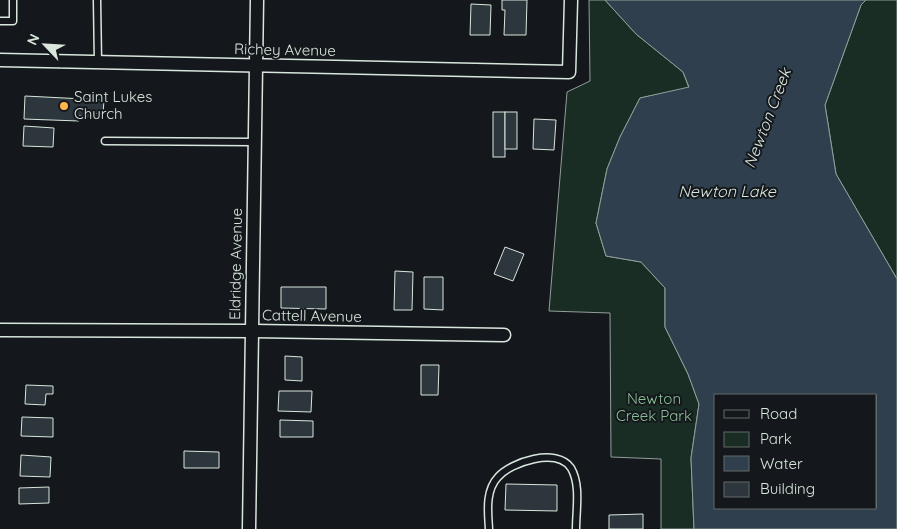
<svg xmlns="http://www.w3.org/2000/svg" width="897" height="529" font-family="Quicksand,sans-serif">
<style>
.green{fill:#1a2d24;stroke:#939e99}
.water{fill:#2f3f4d;stroke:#939e99;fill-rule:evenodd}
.building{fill:#2c363c;stroke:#d8e6dc}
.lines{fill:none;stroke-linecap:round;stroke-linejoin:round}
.service-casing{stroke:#d8e6dc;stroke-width:9}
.minor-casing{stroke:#d8e6dc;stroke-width:15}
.service{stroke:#14181c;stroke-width:6}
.minor{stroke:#14181c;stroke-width:12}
.poi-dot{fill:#ffb74d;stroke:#14181c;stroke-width:2}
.labels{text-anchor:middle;stroke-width:4;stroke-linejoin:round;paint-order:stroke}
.street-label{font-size:15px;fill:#d8e6dc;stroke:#14181c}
.poi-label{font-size:15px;fill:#d8e6dc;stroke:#14181c;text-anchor:start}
.park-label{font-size:15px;fill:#8ac095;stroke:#14181c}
.water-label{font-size:16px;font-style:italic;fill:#d8e6dc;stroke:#14181c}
</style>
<rect width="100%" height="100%" fill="#14181c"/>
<!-- green -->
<g class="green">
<polygon points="589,0 605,0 636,34 683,72 689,88 640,98 620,137 607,169 596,223 606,256 641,262 665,288 665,327 688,374 699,404 691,458 694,529 661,529 661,459 611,457 610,313 549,311 567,92 590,81"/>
<polygon points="866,0 897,0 897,279 836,174 825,105 861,5"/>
</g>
<!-- water -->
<path class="water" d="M605,0h261l-5,5 -36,100 11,69 61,105v250h-203l-3,-71 8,-54 -11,-30 -23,-47v-39l-24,-26 -35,-6 -10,-33 11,-54 13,-32 20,-39 49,-11 -6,-15 -47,-38zM716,395h160v113h-160z"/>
<!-- building -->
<g class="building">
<polygon points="502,0 527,0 526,35 504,35 505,10 502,10"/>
<polygon points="471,4 491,5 490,35 470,35"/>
<polygon points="25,96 104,100 103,114 88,113 88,117 79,116 79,121 24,119"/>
<rect x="493" y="112" width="12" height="45"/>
<rect x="505" y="112" width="12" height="37"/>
<polygon points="534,119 556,120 554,150 533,149"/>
<polygon points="24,126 54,128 53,147 23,146"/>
<polygon points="505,247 524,254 513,281 494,274"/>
<polygon points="395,271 413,272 412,310 394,310"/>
<polygon points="424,277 443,277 443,310 424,309"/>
<polygon points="281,287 326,287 326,309 281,308"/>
<polygon points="285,356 302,357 302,381 285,380"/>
<polygon points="421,365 439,365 438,395 421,395"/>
<polygon points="26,385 53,386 53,394 46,394 45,405 25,404"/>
<polygon points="279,391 312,391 311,412 278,411"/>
<polygon points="22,417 53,418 53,437 21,436"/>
<polygon points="280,420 313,421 313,437 280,437"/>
<polygon points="184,451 219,452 219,468 184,468"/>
<polygon points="21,455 51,457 50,477 20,476"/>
<polygon points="506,484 557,485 557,511 505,510"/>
<polygon points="49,487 49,503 19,504 19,488"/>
<polygon points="643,514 643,529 609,529 609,515"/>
</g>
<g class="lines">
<!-- service casing -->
<g class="service-casing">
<g id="service">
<polyline points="97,0 98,63"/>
<polyline points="0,21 13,21 13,0"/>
<polyline points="105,141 254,142"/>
<path d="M489,529c-1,-17 -4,-38 9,-52 13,-15 59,-30 73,-9 10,17 5,42 5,61"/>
</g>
</g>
<!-- minor casing -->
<g class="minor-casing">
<g id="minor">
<polyline points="0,60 569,72 571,0"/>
<polyline points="0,330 252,331 504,335"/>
<polyline points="249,529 257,0"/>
</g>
</g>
<!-- service -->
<use href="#service" class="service"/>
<!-- minor -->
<use href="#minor" class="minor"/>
</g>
<!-- markers -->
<circle class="poi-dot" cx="64" cy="106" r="5"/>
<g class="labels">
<!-- street labels -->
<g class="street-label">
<text transform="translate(285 50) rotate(1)" y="5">Richey Avenue</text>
<text transform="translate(236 264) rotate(-89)" y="5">Eldridge Avenue</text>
<text transform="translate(312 316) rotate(1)" y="5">Cattell Avenue</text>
</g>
<!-- poi labels -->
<g class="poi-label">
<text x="74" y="102">Saint Lukes<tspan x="74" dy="17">Church</tspan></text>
</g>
<!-- park labels -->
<g class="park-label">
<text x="654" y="404">Newton<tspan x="654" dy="17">Creek Park</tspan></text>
</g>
<!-- water labels -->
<g class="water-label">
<text transform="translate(767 118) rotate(-69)" y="6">Newton Creek</text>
<text x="727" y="197">Newton Lake</text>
</g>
</g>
<!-- legend -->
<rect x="714" y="394" width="162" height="115" fill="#14181c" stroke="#626a69"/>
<rect x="724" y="410" width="25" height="8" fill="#14181c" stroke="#626a69"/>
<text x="760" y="419" font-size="15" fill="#d8e6dc">Road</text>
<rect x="724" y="432" width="25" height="15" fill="#1a2d24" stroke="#626a69"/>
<text x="760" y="444" font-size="15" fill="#d8e6dc">Park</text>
<rect x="724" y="456" width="25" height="15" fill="#2f3f4d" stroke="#626a69"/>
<text x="760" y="469" font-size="15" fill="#d8e6dc">Water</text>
<rect x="724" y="482" width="25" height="15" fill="#2c363c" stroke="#626a69"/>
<text x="760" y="494" font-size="15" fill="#d8e6dc">Building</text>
<!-- north arrow -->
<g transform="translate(45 45) rotate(295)" stroke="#14181c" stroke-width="4" paint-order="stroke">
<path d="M0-4L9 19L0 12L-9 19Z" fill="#d8e6dc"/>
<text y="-8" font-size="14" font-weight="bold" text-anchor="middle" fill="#d8e6dc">N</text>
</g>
</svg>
